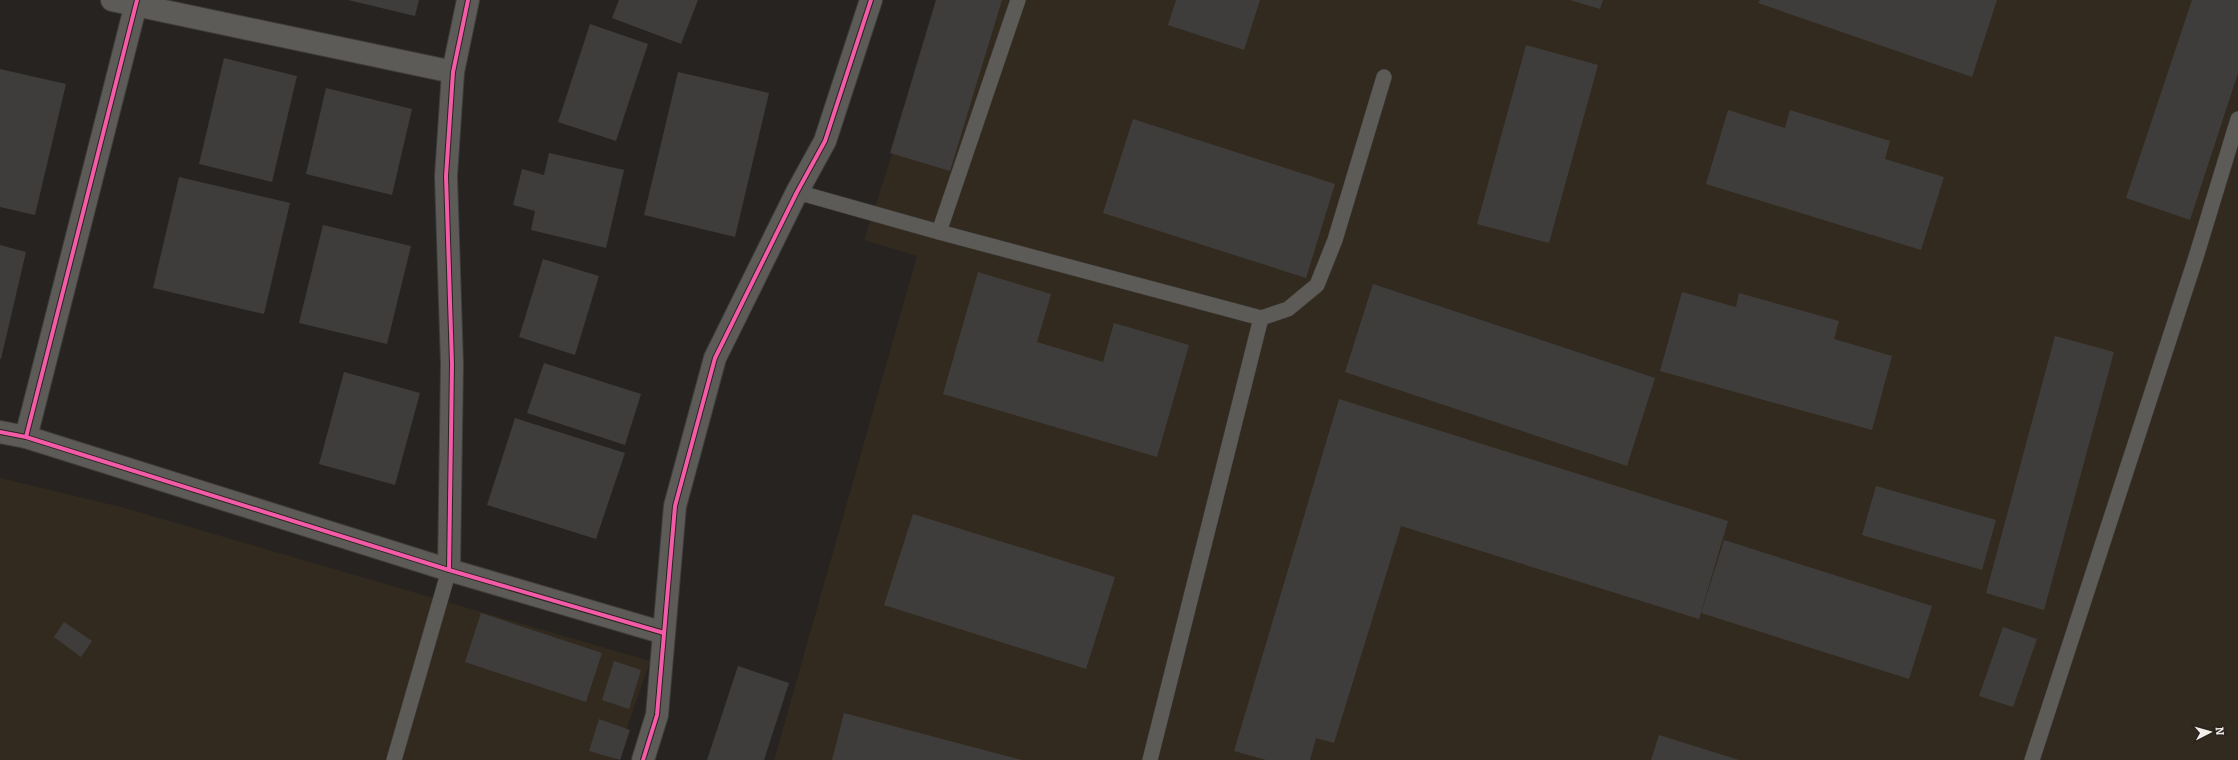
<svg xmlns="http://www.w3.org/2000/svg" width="2238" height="760" font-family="Bitter,serif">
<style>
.built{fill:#322a1e}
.building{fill:#3f3d3b}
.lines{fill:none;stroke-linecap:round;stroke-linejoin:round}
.lane-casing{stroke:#403e3b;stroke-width:16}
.street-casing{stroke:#403e3b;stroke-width:24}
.lane{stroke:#5d5b58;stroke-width:15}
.street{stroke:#5d5b58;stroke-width:22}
.cycleway-casing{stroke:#29241d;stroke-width:6}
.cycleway{stroke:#f35aa7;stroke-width:4}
</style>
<rect width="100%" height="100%" fill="#262320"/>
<!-- built -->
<g class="built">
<polygon points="943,0 2238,0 2238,760 774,760 917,256 864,240"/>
<polygon points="0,478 121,507 650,661 616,760 0,760"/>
</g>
<!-- building -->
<g class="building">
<polygon points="348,0 419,0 415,16"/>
<polygon points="619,0 698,0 681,44 612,18"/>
<polygon points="936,0 1002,0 950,171 890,153"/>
<polygon points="1176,0 1260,0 1244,50 1168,25"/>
<polygon points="1570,0 1603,0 1600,9"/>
<polygon points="1760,0 1997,0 1972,77 1758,3"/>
<polygon points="2192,0 2238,0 2238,73 2190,220 2126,198"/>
<polygon points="590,24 648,44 616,141 558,122"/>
<polygon points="1526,45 1598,65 1549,243 1477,224"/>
<polygon points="224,58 297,76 272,182 199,164"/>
<polygon points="0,69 66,84 35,215 0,207"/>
<polygon points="678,72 769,93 735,237 644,215"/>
<polygon points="326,88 412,109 392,195 306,174"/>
<polygon points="1728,110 1785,128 1790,110 1890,141 1885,159 1944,177 1921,250 1706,184"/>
<polygon points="1133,119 1335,184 1306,278 1103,213"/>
<polygon points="549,153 624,170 606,248 531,230 535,211 513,205 522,169 544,175"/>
<polygon points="179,177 290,203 264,314 153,288"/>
<polygon points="323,225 411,246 387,344 299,323"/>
<polygon points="0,245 26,252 1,359 0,359"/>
<polygon points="543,259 599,276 575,355 519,337"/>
<polygon points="978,272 1051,294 1037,342 1103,362 1114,323 1189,345 1157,457 943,394"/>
<polygon points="1373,284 1655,378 1627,466 1345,372"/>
<polygon points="1682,292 1736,307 1739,293 1839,321 1834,339 1892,356 1872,430 1660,371"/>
<polygon points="2055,336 2114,352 2044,610 1986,593"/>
<polygon points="544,363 641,394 625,445 527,413"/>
<polygon points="344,372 420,393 395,485 319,464"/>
<polygon points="1339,399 1728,521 1699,619 1401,526 1334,743 1316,738 1310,760 1266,760 1234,751"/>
<polygon points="515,418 625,453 596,539 487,505"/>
<polygon points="1876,486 1996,520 1982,570 1862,535"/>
<polygon points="913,514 1115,577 1086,669 884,605"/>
<polygon points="1724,540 1932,606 1909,679 1701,613"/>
<polygon points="481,613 602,653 586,702 465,662"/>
<polygon points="64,622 92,641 81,657 54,637"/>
<polygon points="2003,627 2037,639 2013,707 1979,696"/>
<polygon points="614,661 641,670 629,709 602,700"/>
<polygon points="738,666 789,683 764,760 707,760"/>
<polygon points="844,713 1022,760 832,760"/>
<polygon points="599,719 630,730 620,760 589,751"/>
<polygon points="1659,735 1739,760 1651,760"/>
</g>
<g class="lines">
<!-- lane casing -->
<g class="lane-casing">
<g id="lane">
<polyline points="797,192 939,232 1261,318 1288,309 1317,285 1335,240 1384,77"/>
<polyline points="939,232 1018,0"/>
<polyline points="394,760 449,570"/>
<polyline points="1150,760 1261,318"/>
<polyline points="2032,760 2196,257 2238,119"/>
</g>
</g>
<!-- street casing -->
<g class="street-casing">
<g id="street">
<polyline points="112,0 453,72"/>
<polyline points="0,432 26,437 449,570 664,633"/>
<polyline points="26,437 137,0"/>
<polyline points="449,570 452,364 446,176 453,72 468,0"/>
<polyline points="643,760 657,715 675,506 715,358 797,192 825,141 871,0"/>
</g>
</g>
<!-- lane -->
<use href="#lane" class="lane"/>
<!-- street -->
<use href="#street" class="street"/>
<!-- cycleway casing -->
<g class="cycleway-casing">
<g id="cycleway">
<polyline points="0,432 26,437 449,570 664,633"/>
<polyline points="26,437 137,0"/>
<polyline points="449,570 452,364 446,176 453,72 468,0"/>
<polyline points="643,760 657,715 675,506 715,358 797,192 825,141 871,0"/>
</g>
</g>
<!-- cycleway -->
<use href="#cycleway" class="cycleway"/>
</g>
<!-- north arrow -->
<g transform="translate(2210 732) rotate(84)" stroke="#29241d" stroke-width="3" paint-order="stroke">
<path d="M0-3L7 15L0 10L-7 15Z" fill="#f2efea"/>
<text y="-6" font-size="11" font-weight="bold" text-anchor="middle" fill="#f2efea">N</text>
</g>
</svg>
